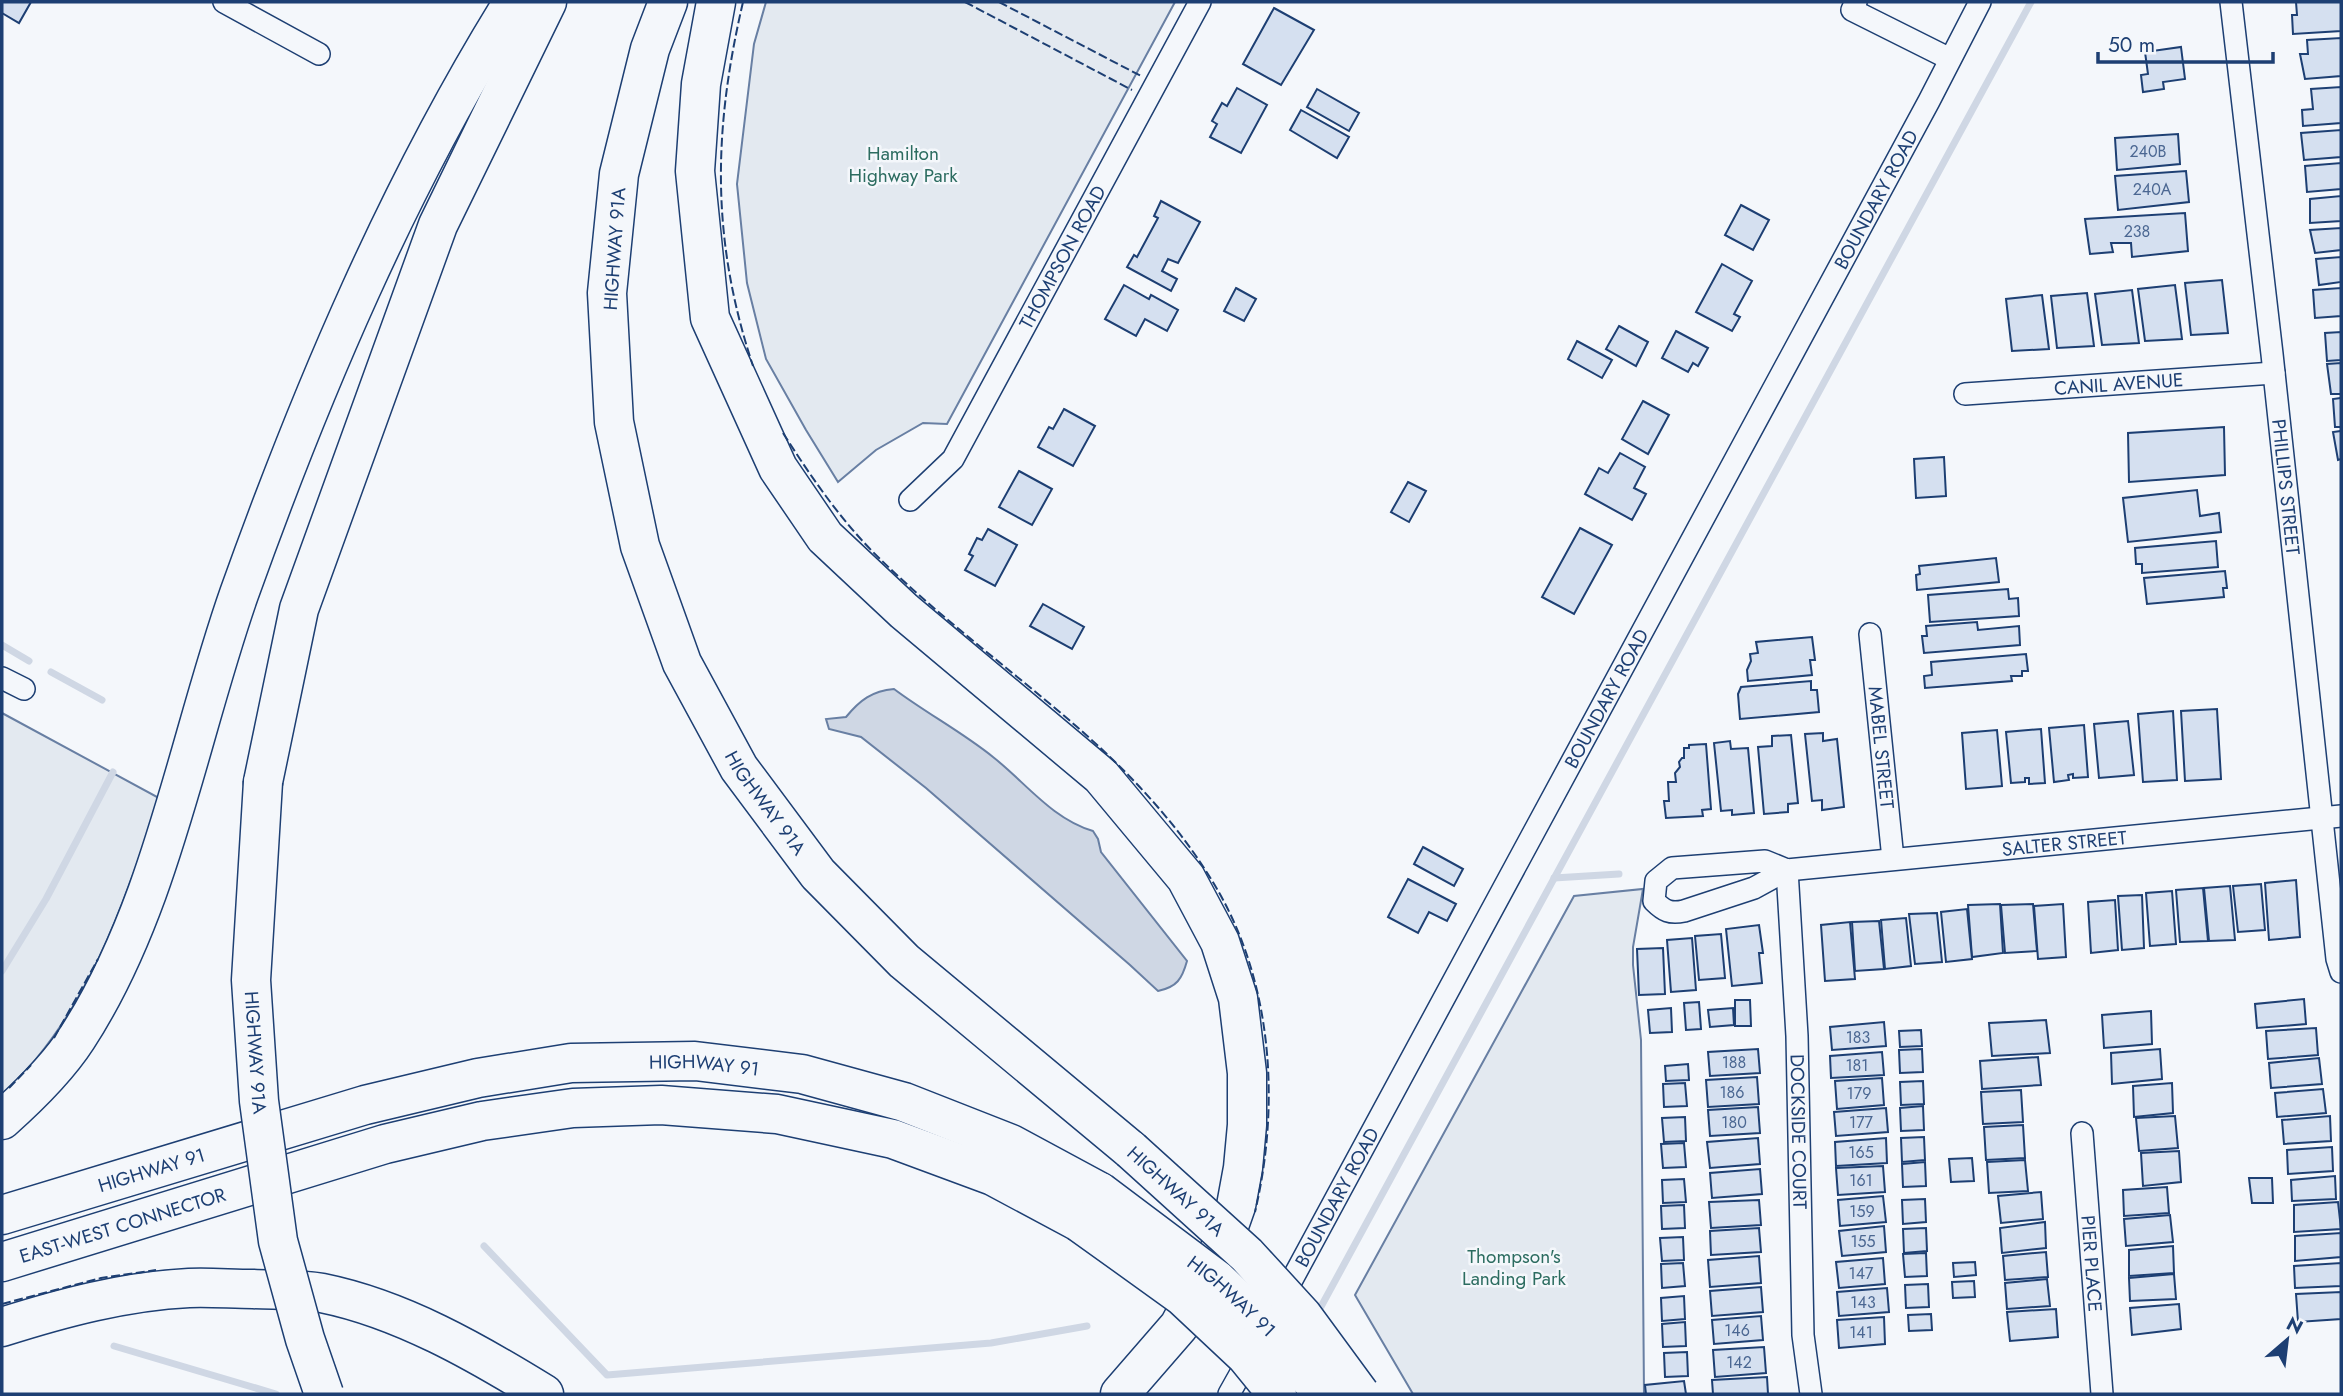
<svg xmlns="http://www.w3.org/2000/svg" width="2343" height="1396" font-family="Jost,sans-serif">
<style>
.green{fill:#e3e9f0;stroke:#687fa3;stroke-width:2}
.water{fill:#cfd7e4;stroke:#687fa3;stroke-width:2}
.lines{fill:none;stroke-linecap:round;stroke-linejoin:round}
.stream{stroke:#cfd7e4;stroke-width:7}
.building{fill:#d5e0f0;stroke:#1d3f73;stroke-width:2}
.minor-casing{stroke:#1d3f73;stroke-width:24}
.motorway-casing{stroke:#1d3f73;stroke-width:41}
.minor{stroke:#f4f7fb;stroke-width:21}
.motorway{stroke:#f4f7fb;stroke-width:38}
.motorway-bridge-casing{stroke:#1d3f73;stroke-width:41;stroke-linecap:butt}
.motorway-bridge{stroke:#f4f7fb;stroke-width:38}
.fence{stroke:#1d3f73;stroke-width:2;stroke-dasharray:9 3.5;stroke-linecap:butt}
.labels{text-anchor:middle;stroke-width:5;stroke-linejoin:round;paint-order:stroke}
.number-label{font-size:16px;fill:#4b6792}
.park-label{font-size:19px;fill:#2c6c60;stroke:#f4f7fb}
.street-label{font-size:19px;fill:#1d3f73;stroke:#f4f7fb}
</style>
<rect width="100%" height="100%" fill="#f4f7fb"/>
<!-- green -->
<g class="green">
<polygon points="766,2 1175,2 947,424 923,423 876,450 838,482 806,430 766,359 747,283 737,184 754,44"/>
<path d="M2,713l157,85c-35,107 -72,219 -157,297z"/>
<polygon points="1643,889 1633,947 1633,965 1641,1040 1644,1394 1413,1394 1355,1295 1574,896"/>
</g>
<!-- water -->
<path class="water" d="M894,689c32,24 68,43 99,68 32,25 59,62 100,74l5,8 3,13 86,109c-5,18 -10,26 -29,30l-28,-26 -204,-177 -65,-51 -32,-8 -3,-10 20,-2c14,-17 26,-26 48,-28z"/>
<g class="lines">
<!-- stream -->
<g class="stream">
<polyline points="2,645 29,661"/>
<polyline points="51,672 102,700"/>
<polyline points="1554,878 1619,874"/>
<polyline points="2,971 46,899 113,772"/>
<polyline points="484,1246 607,1375 991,1343 1087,1326"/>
<polyline points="1317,1314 2031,2"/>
<polyline points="114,1346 276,1394"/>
</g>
</g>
<!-- building -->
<g class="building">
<polygon points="2,2 31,2 19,23 2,13"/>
<polygon points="2296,2 2341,2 2341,31 2293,34 2292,15 2297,15"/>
<polygon points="1274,8 1314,30 1281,85 1243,64"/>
<polygon points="2341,38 2341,76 2305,79 2300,54 2308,54 2307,40"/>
<polygon points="2181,47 2185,79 2163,82 2164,89 2143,92 2141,75 2148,74 2145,52"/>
<polygon points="2341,87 2341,123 2303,126 2302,110 2313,109 2311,89"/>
<polygon points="1237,88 1267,105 1241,153 1210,137 1217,124 1212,121 1222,103 1227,106"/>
<polygon points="1317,89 1359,113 1349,131 1307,107"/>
<polygon points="1301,110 1349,137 1337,158 1290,130"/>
<polygon points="2341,130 2341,157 2304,160 2301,133"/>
<polygon points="2178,134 2180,164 2117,170 2115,138"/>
<polygon points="2341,163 2341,189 2307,192 2305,166"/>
<polygon points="2186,171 2189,202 2118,210 2115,176"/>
<polygon points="2341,196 2341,221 2310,223 2310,199"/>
<polygon points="1161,201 1200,222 1178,263 1168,259 1162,271 1177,279 1171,291 1127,267 1134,255 1137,257 1158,218 1154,216"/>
<polygon points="1741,205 1769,220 1753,250 1725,235"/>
<polygon points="2185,213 2188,251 2132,257 2131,243 2111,243 2113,252 2090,254 2085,219"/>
<polygon points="2341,228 2341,250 2315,253 2310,230"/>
<polygon points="2341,257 2341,282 2319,285 2316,259"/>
<polygon points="1722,264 1752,281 1734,314 1740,317 1732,331 1696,312"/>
<polygon points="2222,280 2228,333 2191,335 2185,283"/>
<polygon points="1124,285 1149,299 1151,295 1178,310 1167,331 1145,319 1136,336 1105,319"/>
<polygon points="2175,285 2182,339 2145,341 2138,289"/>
<polygon points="1236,288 1256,299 1244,321 1224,311"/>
<polygon points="2341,288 2341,316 2315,318 2313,290"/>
<polygon points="2132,290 2139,343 2102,345 2095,294"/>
<polygon points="2087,293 2094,346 2057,348 2051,296"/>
<polygon points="2042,295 2049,349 2012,351 2006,299"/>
<polygon points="1619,326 1648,342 1636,366 1606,349"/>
<polygon points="1676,331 1708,348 1698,366 1693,363 1688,372 1662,358"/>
<polygon points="2341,332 2341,360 2327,361 2325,333"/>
<polygon points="1577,341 1612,360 1602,378 1568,359"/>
<polygon points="2341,363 2341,394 2331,394 2327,364"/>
<polygon points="2341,398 2341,427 2335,427 2333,399"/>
<polygon points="1643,401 1669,415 1648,454 1622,439"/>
<polygon points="1064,409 1095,426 1073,466 1038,447 1049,427 1053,429"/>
<polygon points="2224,427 2225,475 2129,482 2128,433"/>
<polygon points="2341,431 2341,459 2338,460 2333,432"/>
<polygon points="1620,453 1645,467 1634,488 1646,494 1632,520 1585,494 1599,468 1608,473"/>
<polygon points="1944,457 1946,496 1916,498 1914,459"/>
<polygon points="1019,471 1052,489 1032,525 999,507"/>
<polygon points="1408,482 1426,491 1409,522 1391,512"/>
<polygon points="2197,490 2200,516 2219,513 2221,532 2128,542 2123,498"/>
<polygon points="1580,528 1612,545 1574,614 1542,597"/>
<polygon points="988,529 1017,545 995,586 965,570 973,556 969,554 977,538 982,540"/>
<polygon points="2216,541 2218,567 2142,573 2142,564 2136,564 2135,548"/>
<polygon points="1996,558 1999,582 1917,590 1916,575 1920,574 1919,566"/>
<polygon points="2225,571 2227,588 2223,588 2224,597 2147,604 2144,578"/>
<polygon points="2008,589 2009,599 2018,598 2019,616 1930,622 1928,595"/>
<polygon points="1043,604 1084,627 1072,649 1030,626"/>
<polygon points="1977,622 1978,630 2019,626 2020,645 1924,653 1922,636 1927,636 1926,626"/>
<polygon points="1812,637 1815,660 1810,660 1812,675 1748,681 1747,670 1751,661 1750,654 1758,653 1756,642"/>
<polygon points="2026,654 2028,671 2022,671 2022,676 2011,676 2012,681 1925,688 1924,676 1932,675 1931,662"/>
<polygon points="1811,681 1811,690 1817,690 1819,712 1740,719 1738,694 1741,687"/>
<polygon points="2217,709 2221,779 2185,781 2181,711"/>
<polygon points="2173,711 2177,780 2143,782 2138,714"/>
<polygon points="2128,721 2134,775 2099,778 2094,724"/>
<polygon points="2084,725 2088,777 2073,778 2073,774 2068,775 2069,780 2054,782 2049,728"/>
<polygon points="2041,729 2045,783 2029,784 2029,778 2025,778 2025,782 2011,783 2006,732"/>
<polygon points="1997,730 2002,786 1966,789 1962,733"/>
<polygon points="1823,733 1823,741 1837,739 1844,807 1822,810 1822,800 1812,801 1805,734"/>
<polygon points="1791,735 1798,803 1788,804 1788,812 1764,814 1758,747 1772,746 1772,736"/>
<polygon points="1730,741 1731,749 1748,748 1754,813 1732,815 1732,810 1721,811 1714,743"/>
<polygon points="1706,744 1711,809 1702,810 1703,816 1666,818 1664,801 1669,801 1668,782 1676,782 1675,773 1680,767 1679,762 1682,758 1684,758 1684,748 1689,748 1689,745"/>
<polygon points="1423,847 1463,869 1454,886 1414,864"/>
<polygon points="1408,879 1456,904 1447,921 1429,912 1418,933 1388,917"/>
<polygon points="2296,880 2300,937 2269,940 2265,883"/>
<polygon points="2261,884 2265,930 2238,932 2233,886"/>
<polygon points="2230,886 2235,940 2209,941 2204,888"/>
<polygon points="2203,888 2208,941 2180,942 2176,890"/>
<polygon points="2172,891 2176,944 2150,946 2146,893"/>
<polygon points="2142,895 2144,948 2122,950 2118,896"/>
<polygon points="2115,900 2118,950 2091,953 2088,902"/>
<polygon points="2000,904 2003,953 1972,957 1968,905"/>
<polygon points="2033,904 2037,951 2005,953 2001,905"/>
<polygon points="2063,904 2066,957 2038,959 2034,906"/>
<polygon points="1967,909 1972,959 1946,962 1941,912"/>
<polygon points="1937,913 1942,962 1915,964 1909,914"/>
<polygon points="1906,918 1911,966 1885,969 1881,920"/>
<polygon points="1879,921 1884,969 1855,971 1852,922"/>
<polygon points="1850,922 1855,979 1825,981 1821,925"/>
<polygon points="1759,925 1763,953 1759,953 1762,983 1732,986 1726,929"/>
<polygon points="1721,934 1725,978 1699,980 1695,936"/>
<polygon points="1692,938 1696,990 1671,992 1667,940"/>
<polygon points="1663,948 1665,994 1639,995 1637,949"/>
<polygon points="2304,999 2306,1024 2257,1028 2255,1004"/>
<polygon points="1735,1000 1750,1000 1751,1026 1735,1026"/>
<polygon points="1699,1002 1701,1029 1686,1030 1684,1003"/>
<polygon points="1671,1008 1672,1032 1650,1033 1648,1010"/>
<polygon points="1733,1008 1734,1025 1710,1027 1708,1010"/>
<polygon points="2151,1011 2152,1044 2104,1048 2102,1015"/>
<polygon points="2046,1020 2050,1053 1992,1056 1989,1023"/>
<polygon points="1884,1022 1886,1046 1832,1050 1830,1027"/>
<polygon points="2316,1028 2318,1055 2268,1059 2266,1031"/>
<polygon points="1921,1030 1922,1046 1900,1047 1899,1031"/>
<polygon points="1758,1049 1760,1073 1710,1076 1708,1052"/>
<polygon points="1922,1049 1923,1072 1900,1073 1899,1050"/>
<polygon points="2160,1049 2162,1079 2112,1084 2111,1053"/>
<polygon points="1882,1052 1884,1075 1831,1078 1830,1056"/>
<polygon points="2038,1057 2041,1085 1982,1089 1980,1061"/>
<polygon points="2319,1058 2322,1084 2271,1088 2269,1063"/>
<polygon points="1688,1064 1689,1080 1666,1081 1665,1066"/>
<polygon points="1757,1077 1759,1104 1708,1107 1706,1080"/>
<polygon points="1882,1078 1884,1105 1837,1109 1835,1081"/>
<polygon points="1923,1081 1924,1104 1901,1105 1900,1082"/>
<polygon points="1685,1083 1687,1106 1664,1107 1663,1084"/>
<polygon points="2172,1083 2173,1113 2134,1117 2133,1086"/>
<polygon points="2323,1089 2326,1113 2277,1117 2275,1093"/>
<polygon points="2021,1090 2023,1122 1983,1124 1981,1092"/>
<polygon points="1923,1106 1924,1130 1901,1131 1900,1108"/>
<polygon points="1758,1107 1760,1133 1710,1136 1708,1110"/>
<polygon points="1886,1108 1888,1132 1836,1136 1834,1112"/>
<polygon points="2175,1116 2178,1148 2139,1151 2136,1118"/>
<polygon points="2330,1116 2331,1141 2284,1144 2282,1120"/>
<polygon points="1685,1117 1686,1141 1664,1142 1662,1118"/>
<polygon points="2023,1125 2025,1158 1986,1160 1984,1127"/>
<polygon points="1924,1137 1925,1160 1902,1162 1901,1138"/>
<polygon points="1758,1138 1760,1164 1710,1168 1707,1142"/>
<polygon points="1886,1138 1887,1163 1836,1166 1835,1142"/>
<polygon points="1684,1143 1686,1167 1663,1168 1661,1144"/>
<polygon points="2332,1147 2333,1171 2288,1174 2287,1150"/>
<polygon points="2179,1151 2181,1182 2143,1186 2141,1153"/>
<polygon points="1972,1158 1974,1181 1951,1182 1949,1159"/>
<polygon points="2025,1160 2028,1191 1989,1193 1987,1162"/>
<polygon points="1925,1162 1926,1186 1903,1187 1902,1164"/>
<polygon points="1883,1166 1885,1192 1838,1195 1836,1168"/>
<polygon points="1760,1169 1762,1194 1712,1198 1710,1173"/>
<polygon points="2335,1176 2336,1199 2292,1201 2291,1180"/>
<polygon points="2249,1178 2272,1178 2273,1203 2252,1203"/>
<polygon points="1684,1179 1686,1202 1663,1203 1662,1180"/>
<polygon points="2167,1187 2169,1213 2124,1216 2123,1190"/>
<polygon points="2041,1192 2043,1219 2001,1223 1998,1196"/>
<polygon points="1883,1196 1886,1222 1840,1226 1838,1200"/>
<polygon points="1925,1199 1926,1222 1903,1224 1902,1200"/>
<polygon points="1759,1200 1761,1225 1711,1228 1709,1202"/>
<polygon points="2338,1202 2341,1229 2294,1232 2294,1205"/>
<polygon points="1684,1205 1685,1228 1662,1229 1661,1206"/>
<polygon points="2170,1215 2173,1242 2126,1246 2124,1219"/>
<polygon points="2045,1222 2046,1248 2002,1253 2000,1228"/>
<polygon points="1884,1226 1886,1252 1842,1256 1839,1231"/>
<polygon points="1759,1228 1761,1252 1711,1255 1710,1231"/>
<polygon points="1926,1228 1927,1251 1904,1253 1903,1229"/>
<polygon points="2341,1233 2341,1257 2295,1261 2295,1236"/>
<polygon points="1683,1237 1684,1260 1662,1261 1660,1238"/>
<polygon points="2173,1246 2174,1273 2129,1276 2129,1250"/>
<polygon points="2046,1252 2048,1277 2005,1280 2003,1256"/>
<polygon points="1926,1253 1927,1276 1905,1277 1903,1254"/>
<polygon points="1759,1256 1761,1283 1710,1287 1708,1260"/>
<polygon points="1883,1258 1885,1284 1839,1288 1836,1262"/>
<polygon points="1975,1262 1976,1275 1954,1277 1953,1263"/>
<polygon points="1683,1263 1685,1286 1662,1288 1661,1264"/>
<polygon points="2341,1263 2341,1286 2295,1288 2294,1266"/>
<polygon points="2174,1274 2176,1299 2130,1301 2129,1278"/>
<polygon points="2047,1279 2050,1306 2007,1309 2005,1283"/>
<polygon points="1974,1281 1975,1297 1953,1298 1952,1282"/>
<polygon points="1928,1284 1929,1307 1906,1308 1905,1285"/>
<polygon points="1761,1287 1763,1312 1712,1316 1710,1291"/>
<polygon points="1887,1288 1889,1312 1839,1316 1837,1292"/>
<polygon points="2341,1292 2341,1319 2298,1322 2296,1294"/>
<polygon points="1684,1296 1685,1319 1662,1321 1661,1298"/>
<polygon points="2179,1304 2181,1329 2132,1335 2130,1308"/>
<polygon points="2056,1309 2058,1337 2010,1341 2007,1312"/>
<polygon points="1931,1314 1932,1330 1909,1331 1908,1315"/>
<polygon points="1761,1316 1763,1340 1714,1344 1712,1320"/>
<polygon points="1884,1317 1885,1344 1839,1348 1837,1320"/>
<polygon points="1685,1322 1686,1346 1663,1347 1662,1324"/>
<polygon points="1764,1347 1766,1373 1715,1377 1713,1350"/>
<polygon points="1687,1352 1688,1376 1665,1377 1664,1353"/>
<polygon points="1767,1377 1768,1394 1713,1394 1712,1380"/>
<polygon points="1684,1381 1686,1394 1646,1394 1645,1385"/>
</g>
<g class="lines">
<!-- minor casing -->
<g class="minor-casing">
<g id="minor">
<polyline points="224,2 319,54"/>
<polyline points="1856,2 1852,10 1950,59"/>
<path id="s1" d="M2231,2l41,352 65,605 4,13"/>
<path id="s2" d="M1965,394l309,-21"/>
<path id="s3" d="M910,500l43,-41 247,-457"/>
<path id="s4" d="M1870,634l23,225"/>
<polyline points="2,678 24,689"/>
<path id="s5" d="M1787,870l-22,-9 -93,7 -16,13 -2,20c10,10 16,13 30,10l70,-23 33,-18 554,-54"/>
<path id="s6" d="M1787,870l10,166 6,299 8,59"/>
<path id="s7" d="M2082,1133l20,261"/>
<path id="s8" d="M1281,1300l648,-1199 51,-99"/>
<polyline points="1229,1394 1252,1353"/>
</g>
</g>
<!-- motorway casing -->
<g class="motorway-casing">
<g id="motorway">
<path id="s9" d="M668,2l-18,47 -31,125 -12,119 7,129 26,124 42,117 57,105 79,106 86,87 227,189"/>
<polyline points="716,2 701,84 695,171 710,318 778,468 825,537 904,611 1101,776 1186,878 1220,942 1238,998 1247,1073 1247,1125 1243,1168 1236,1206 1223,1243 1179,1326 1120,1394"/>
<polyline points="263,782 299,609 438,225 547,2"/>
<path d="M2,1120c27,-24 55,-51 75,-82 85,-131 111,-299 162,-444 73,-204 159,-407 274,-592"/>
<path id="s10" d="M2,1215l363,-110 113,-27 93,-15 124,-2 107,13 102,28 107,42 89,48"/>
<path id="s11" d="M2,1262l383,-118 97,-23 91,-13 88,-3 116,9 116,25 100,37 86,46"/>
<path d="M2,1327c60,-19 123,-36 187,-39 21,-1 43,1 64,1 22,1 47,0 69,4 79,16 154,59 222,101"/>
</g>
</g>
<!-- minor -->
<use href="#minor" class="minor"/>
<!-- motorway -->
<use href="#motorway" class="motorway"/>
<!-- motorway-bridge casing -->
<g class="motorway-bridge-casing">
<g id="motorway-bridge">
<path id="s12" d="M263,782l-12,198 8,121 19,140 27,98 19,55"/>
<path id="s13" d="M1131,1150l116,105 55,60 58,79"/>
<path id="s14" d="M1100,1192l117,88 61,58 44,56"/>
<polyline points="1079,1222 1182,1296 1246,1356 1277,1394"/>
</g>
</g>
<!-- motorway-bridge -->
<use href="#motorway-bridge" class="motorway-bridge"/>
<!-- fence -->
<g class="fence">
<path d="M743,2c-30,129 -32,237 10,364"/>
<polyline points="965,2 1132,90"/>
<polyline points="999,2 1141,76"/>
<path d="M783,433c27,42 54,82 89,118 63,63 137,117 204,175 54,47 105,101 141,163 56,96 63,217 38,323"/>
<polyline points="54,1038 98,959"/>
<polyline points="9,1088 31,1065"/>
<polyline points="2,1304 101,1278 156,1270"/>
</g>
</g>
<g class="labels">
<!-- number labels -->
<g class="number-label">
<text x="2148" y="157">240B</text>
<text x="2152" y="195">240A</text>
<text x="2137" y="237">238</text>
<text x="1858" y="1043">183</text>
<text x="1734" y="1068">188</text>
<text x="1857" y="1071">181</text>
<text x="1732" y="1098">186</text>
<text x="1859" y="1099">179</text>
<text x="1734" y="1128">180</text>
<text x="1861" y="1128">177</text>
<text x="1861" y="1158">165</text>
<text x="1861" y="1186">161</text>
<text x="1862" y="1217">159</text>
<text x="1863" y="1247">155</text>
<text x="1861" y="1279">147</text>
<text x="1863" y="1308">143</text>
<text x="1737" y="1336">146</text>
<text x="1861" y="1338">141</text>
<text x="1739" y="1368">142</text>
</g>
<!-- park labels -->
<g class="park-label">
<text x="903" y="160">Hamilton<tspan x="903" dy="22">Highway Park</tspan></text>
<text x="1514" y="1263">Thompson's<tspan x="1514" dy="22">Landing Park</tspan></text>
</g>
<!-- street labels -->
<g class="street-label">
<text dy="7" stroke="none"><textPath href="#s8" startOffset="1251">BOUNDARY ROAD</textPath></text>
<text transform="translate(614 249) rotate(-86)" y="7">HIGHWAY 91A</text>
<text dy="7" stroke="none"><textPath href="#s3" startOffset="289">THOMPSON ROAD</textPath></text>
<text dy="7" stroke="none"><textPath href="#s2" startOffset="154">CANIL AVENUE</textPath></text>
<text dy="7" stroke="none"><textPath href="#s1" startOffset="488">PHILLIPS STREET</textPath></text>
<text dy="7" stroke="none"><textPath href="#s8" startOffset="684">BOUNDARY ROAD</textPath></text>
<text dy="7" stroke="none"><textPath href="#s4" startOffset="114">MABEL STREET</textPath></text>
<text dy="7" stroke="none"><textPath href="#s9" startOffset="842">HIGHWAY 91A</textPath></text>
<text dy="7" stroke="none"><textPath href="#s5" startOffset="581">SALTER STREET</textPath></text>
<text dy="7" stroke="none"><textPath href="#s12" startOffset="271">HIGHWAY 91A</textPath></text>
<text dy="7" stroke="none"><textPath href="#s10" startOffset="723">HIGHWAY 91</textPath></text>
<text dy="7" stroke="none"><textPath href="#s6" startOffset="262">DOCKSIDE COURT</textPath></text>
<text dy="7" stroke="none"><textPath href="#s10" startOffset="156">HIGHWAY 91</textPath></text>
<text dy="7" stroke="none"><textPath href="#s13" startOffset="61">HIGHWAY 91A</textPath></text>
<text dy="7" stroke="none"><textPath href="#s8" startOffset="117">BOUNDARY ROAD</textPath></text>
<text dy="7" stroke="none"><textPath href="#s11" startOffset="126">EAST-WEST CONNECTOR</textPath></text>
<text dy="7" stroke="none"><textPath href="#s7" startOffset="131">PIER PLACE</textPath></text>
<text dy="7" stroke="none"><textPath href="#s14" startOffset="168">HIGHWAY 91</textPath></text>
</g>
</g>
<!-- border -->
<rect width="2343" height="1396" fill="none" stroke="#1d3f73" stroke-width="7"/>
<!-- north arrow -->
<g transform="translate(2287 1340) rotate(28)" stroke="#f4f7fb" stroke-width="5" paint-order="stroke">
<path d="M0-5L12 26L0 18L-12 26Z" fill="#1d3f73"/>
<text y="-10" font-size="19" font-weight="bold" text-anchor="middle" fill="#1d3f73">N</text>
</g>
<!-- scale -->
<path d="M2098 52v10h175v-10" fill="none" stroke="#1d3f73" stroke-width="3.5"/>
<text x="2108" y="52" font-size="21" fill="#1d3f73" stroke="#f4f7fb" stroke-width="5" paint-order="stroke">50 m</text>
</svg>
